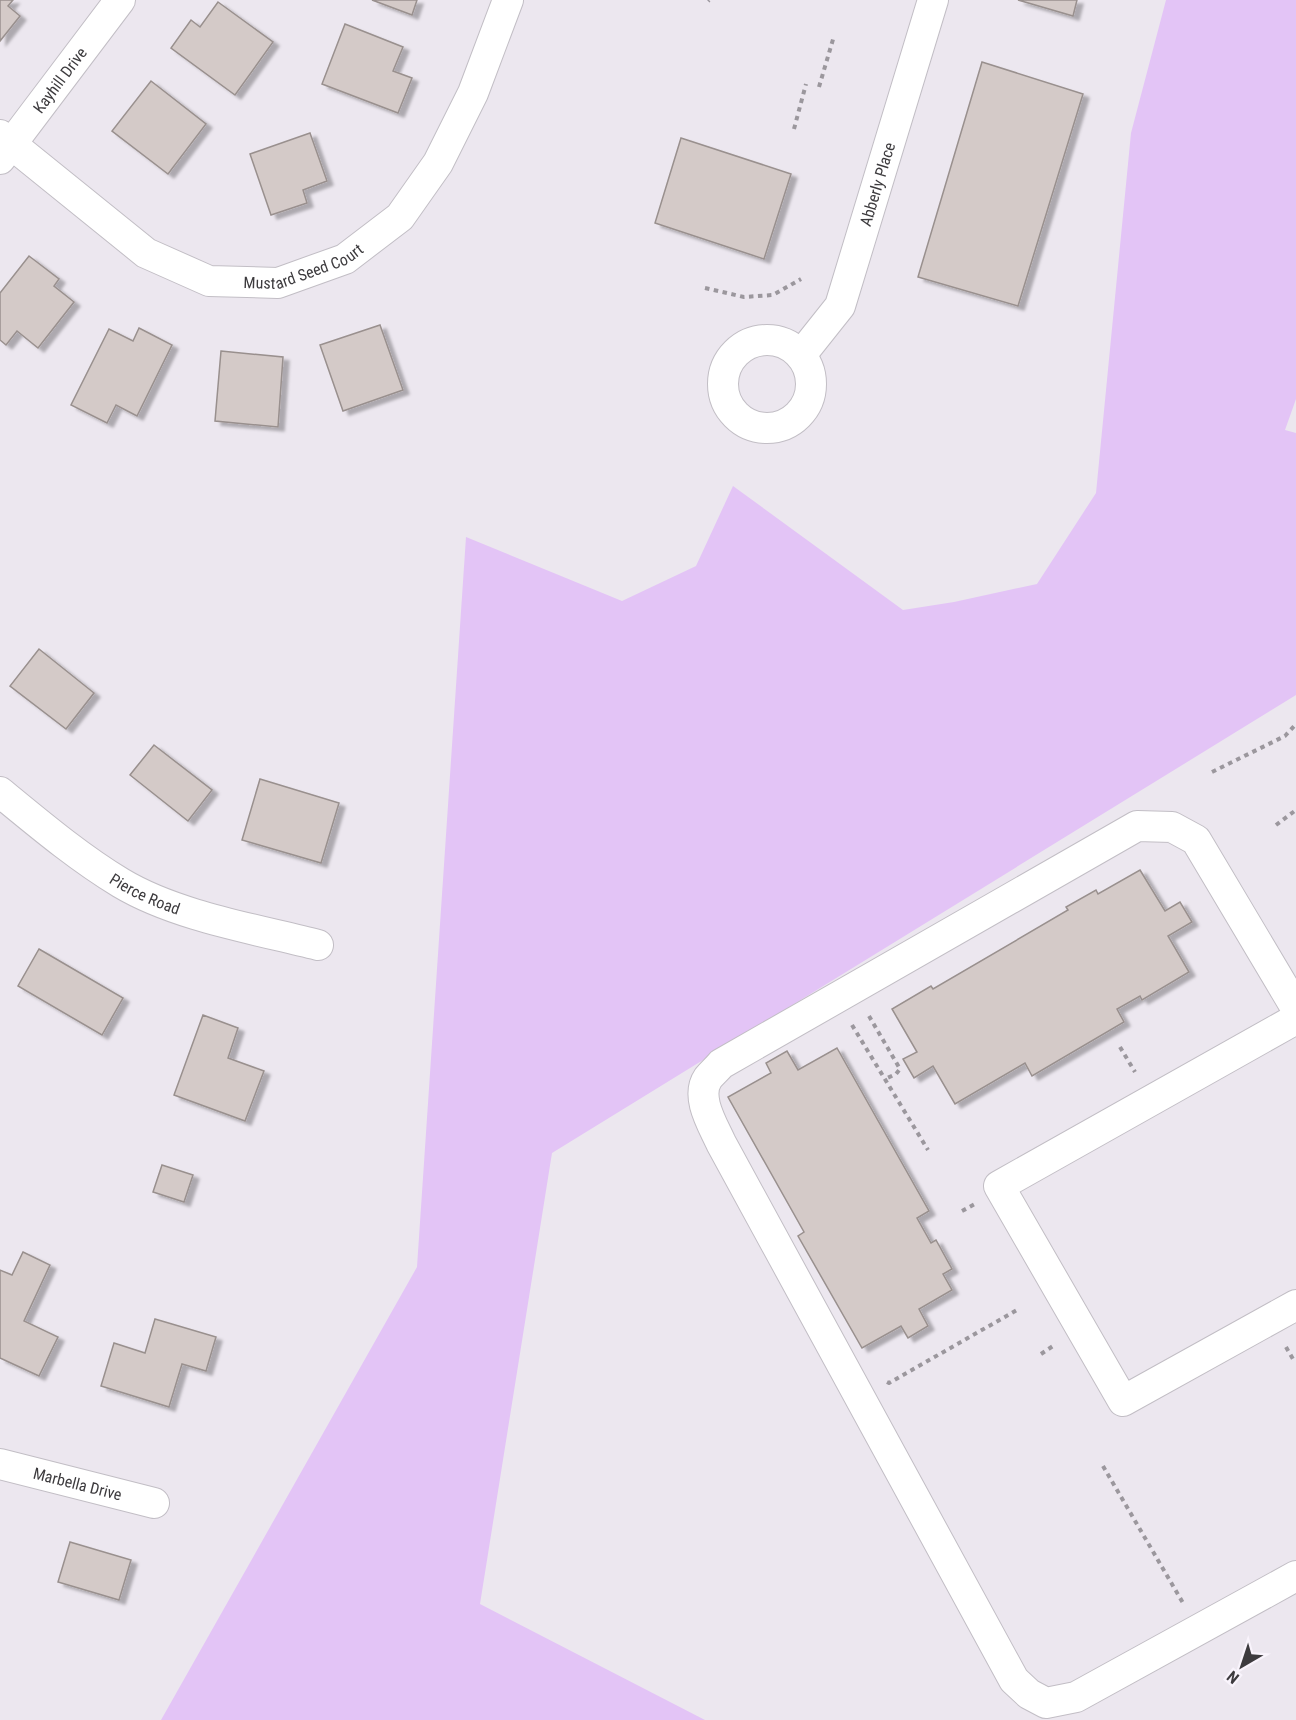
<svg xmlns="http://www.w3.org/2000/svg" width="1296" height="1720" font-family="'Roboto Condensed',sans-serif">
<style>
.green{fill:#e3c4f6}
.building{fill:#d4cac8;stroke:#99908e;stroke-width:1.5;filter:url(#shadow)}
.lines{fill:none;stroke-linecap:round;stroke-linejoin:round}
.street-casing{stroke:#c2bec5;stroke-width:32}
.path{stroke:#9b979d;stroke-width:4;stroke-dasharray:4.5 4.5;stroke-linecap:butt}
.street{stroke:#fff;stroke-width:30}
.labels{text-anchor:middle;stroke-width:6;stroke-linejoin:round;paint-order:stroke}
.street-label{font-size:16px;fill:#3d3b3e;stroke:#f9f4fc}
</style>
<defs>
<filter id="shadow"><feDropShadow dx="6" dy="4" stdDeviation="1.5" flood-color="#0004"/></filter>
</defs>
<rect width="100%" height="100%" fill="#ece7ef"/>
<!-- green -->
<polygon class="green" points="1166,0 1296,0 1296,399 1285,430 1296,433 1296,695 552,1153 480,1604 705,1720 161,1720 417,1267 466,537 622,601 696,566 733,486 903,610 954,602 1037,584 1096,493 1131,133"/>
<!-- building -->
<g class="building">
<polygon points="0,0 13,0 8,6 20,16 0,41"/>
<polygon points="372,0 417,0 412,15"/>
<polygon points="1018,0 1077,0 1073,16"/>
<polygon points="218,2 273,42 235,95 171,48 191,20 200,27"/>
<polygon points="345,24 403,47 393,71 412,78 398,113 322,84"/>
<polygon points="982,62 1083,94 1018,306 918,277"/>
<polygon points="151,81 206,124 168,174 112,131"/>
<polygon points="310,133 327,181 303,190 307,203 271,215 250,154"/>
<polygon points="681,138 791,174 764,259 655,223"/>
<polygon points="29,256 59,279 54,286 74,302 38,348 17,331 6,345 0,340 0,293"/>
<polygon points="380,325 403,390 343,411 320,345"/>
<polygon points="139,328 172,345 137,416 116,405 107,423 71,405 109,329 133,341"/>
<polygon points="221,351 283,357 278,427 215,421"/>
<polygon points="39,649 94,693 66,729 10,686"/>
<polygon points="154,745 212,790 188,821 130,775"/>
<polygon points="260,779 339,803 321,863 242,840"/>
<polygon points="1140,870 1165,911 1180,902 1192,922 1168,936 1189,972 1142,1000 1140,996 1117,1009 1124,1022 1032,1076 1025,1063 955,1104 933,1066 914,1078 903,1059 917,1052 892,1009 931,986 933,989 1068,910 1066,907 1096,890 1098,894"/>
<polygon points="39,949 123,998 102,1035 18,986"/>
<polygon points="203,1015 238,1028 228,1058 264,1071 245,1121 174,1095"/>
<polygon points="837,1048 929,1211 917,1218 931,1243 936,1240 952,1269 943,1274 952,1290 919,1309 928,1326 908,1338 901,1326 862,1348 798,1236 804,1232 728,1097 771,1073 766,1063 787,1051 798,1070"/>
<polygon points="162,1165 193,1175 184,1202 153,1192"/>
<polygon points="23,1252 50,1265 24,1321 58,1337 39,1376 0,1358 0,1270 12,1275"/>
<polygon points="155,1319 216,1337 206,1371 182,1364 169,1407 101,1386 114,1343 145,1353"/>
<polygon points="70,1542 131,1560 119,1600 58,1582"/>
</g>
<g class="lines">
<!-- street casing -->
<g class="street-casing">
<g id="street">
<path id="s1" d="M0,135l146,118 63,28 69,2 67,-24 55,-42 38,-54 35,-70 35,-93"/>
<path id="s2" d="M0,159l120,-159"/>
<circle cx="767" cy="384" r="44"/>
<path id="s3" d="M801,355l39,-49 93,-306"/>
<path id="s4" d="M0,792c39,32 78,65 121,91 55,33 134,46 197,62"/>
<path d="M1296,1008l-100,-168 -24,-13 -35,-1 -416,238c-4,5 -9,9 -13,14 -13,19 5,47 13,65l293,537 15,14 17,9 30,-6 220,-121"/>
<polyline points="1296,1019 999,1186 1123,1401 1296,1305"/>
<path id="s5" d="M0,1464l154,39"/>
</g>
</g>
<!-- path -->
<g class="path">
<polyline points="708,1 709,0"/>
<polyline points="819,87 834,36"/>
<polyline points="794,129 806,84"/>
<polyline points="705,288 744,297 773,295 801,279"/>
<polyline points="1212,772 1285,736 1296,724"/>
<polyline points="1276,825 1296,810"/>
<polyline points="869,1016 900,1069 896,1074 885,1079"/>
<polyline points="852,1025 928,1150"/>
<polyline points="1120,1047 1135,1072"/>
<polyline points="962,1211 975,1204"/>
<polyline points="1286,1347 1293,1359"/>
<polyline points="1041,1354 1056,1344"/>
<polyline points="887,1382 889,1383 1017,1310"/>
<polyline points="1103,1466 1183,1603"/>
</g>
<!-- street -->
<use href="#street" class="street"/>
</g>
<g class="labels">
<!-- street labels -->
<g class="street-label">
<text dy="6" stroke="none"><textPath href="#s2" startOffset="99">Kayhill Drive</textPath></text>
<text dy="6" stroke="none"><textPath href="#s3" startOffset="190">Abberly Place</textPath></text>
<text dy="6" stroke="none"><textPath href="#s1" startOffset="354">Mustard Seed Court</textPath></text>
<text dy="6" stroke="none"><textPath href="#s4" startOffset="178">Pierce Road</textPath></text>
<text dy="6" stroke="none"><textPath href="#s5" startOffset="80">Marbella Drive</textPath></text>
</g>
</g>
<!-- north arrow -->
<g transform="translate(1242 1666) rotate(219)" stroke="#f9f4fc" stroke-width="4.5" paint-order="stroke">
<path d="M0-4.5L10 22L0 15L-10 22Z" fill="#3d3b3e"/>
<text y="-9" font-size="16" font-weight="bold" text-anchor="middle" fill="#3d3b3e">N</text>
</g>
</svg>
